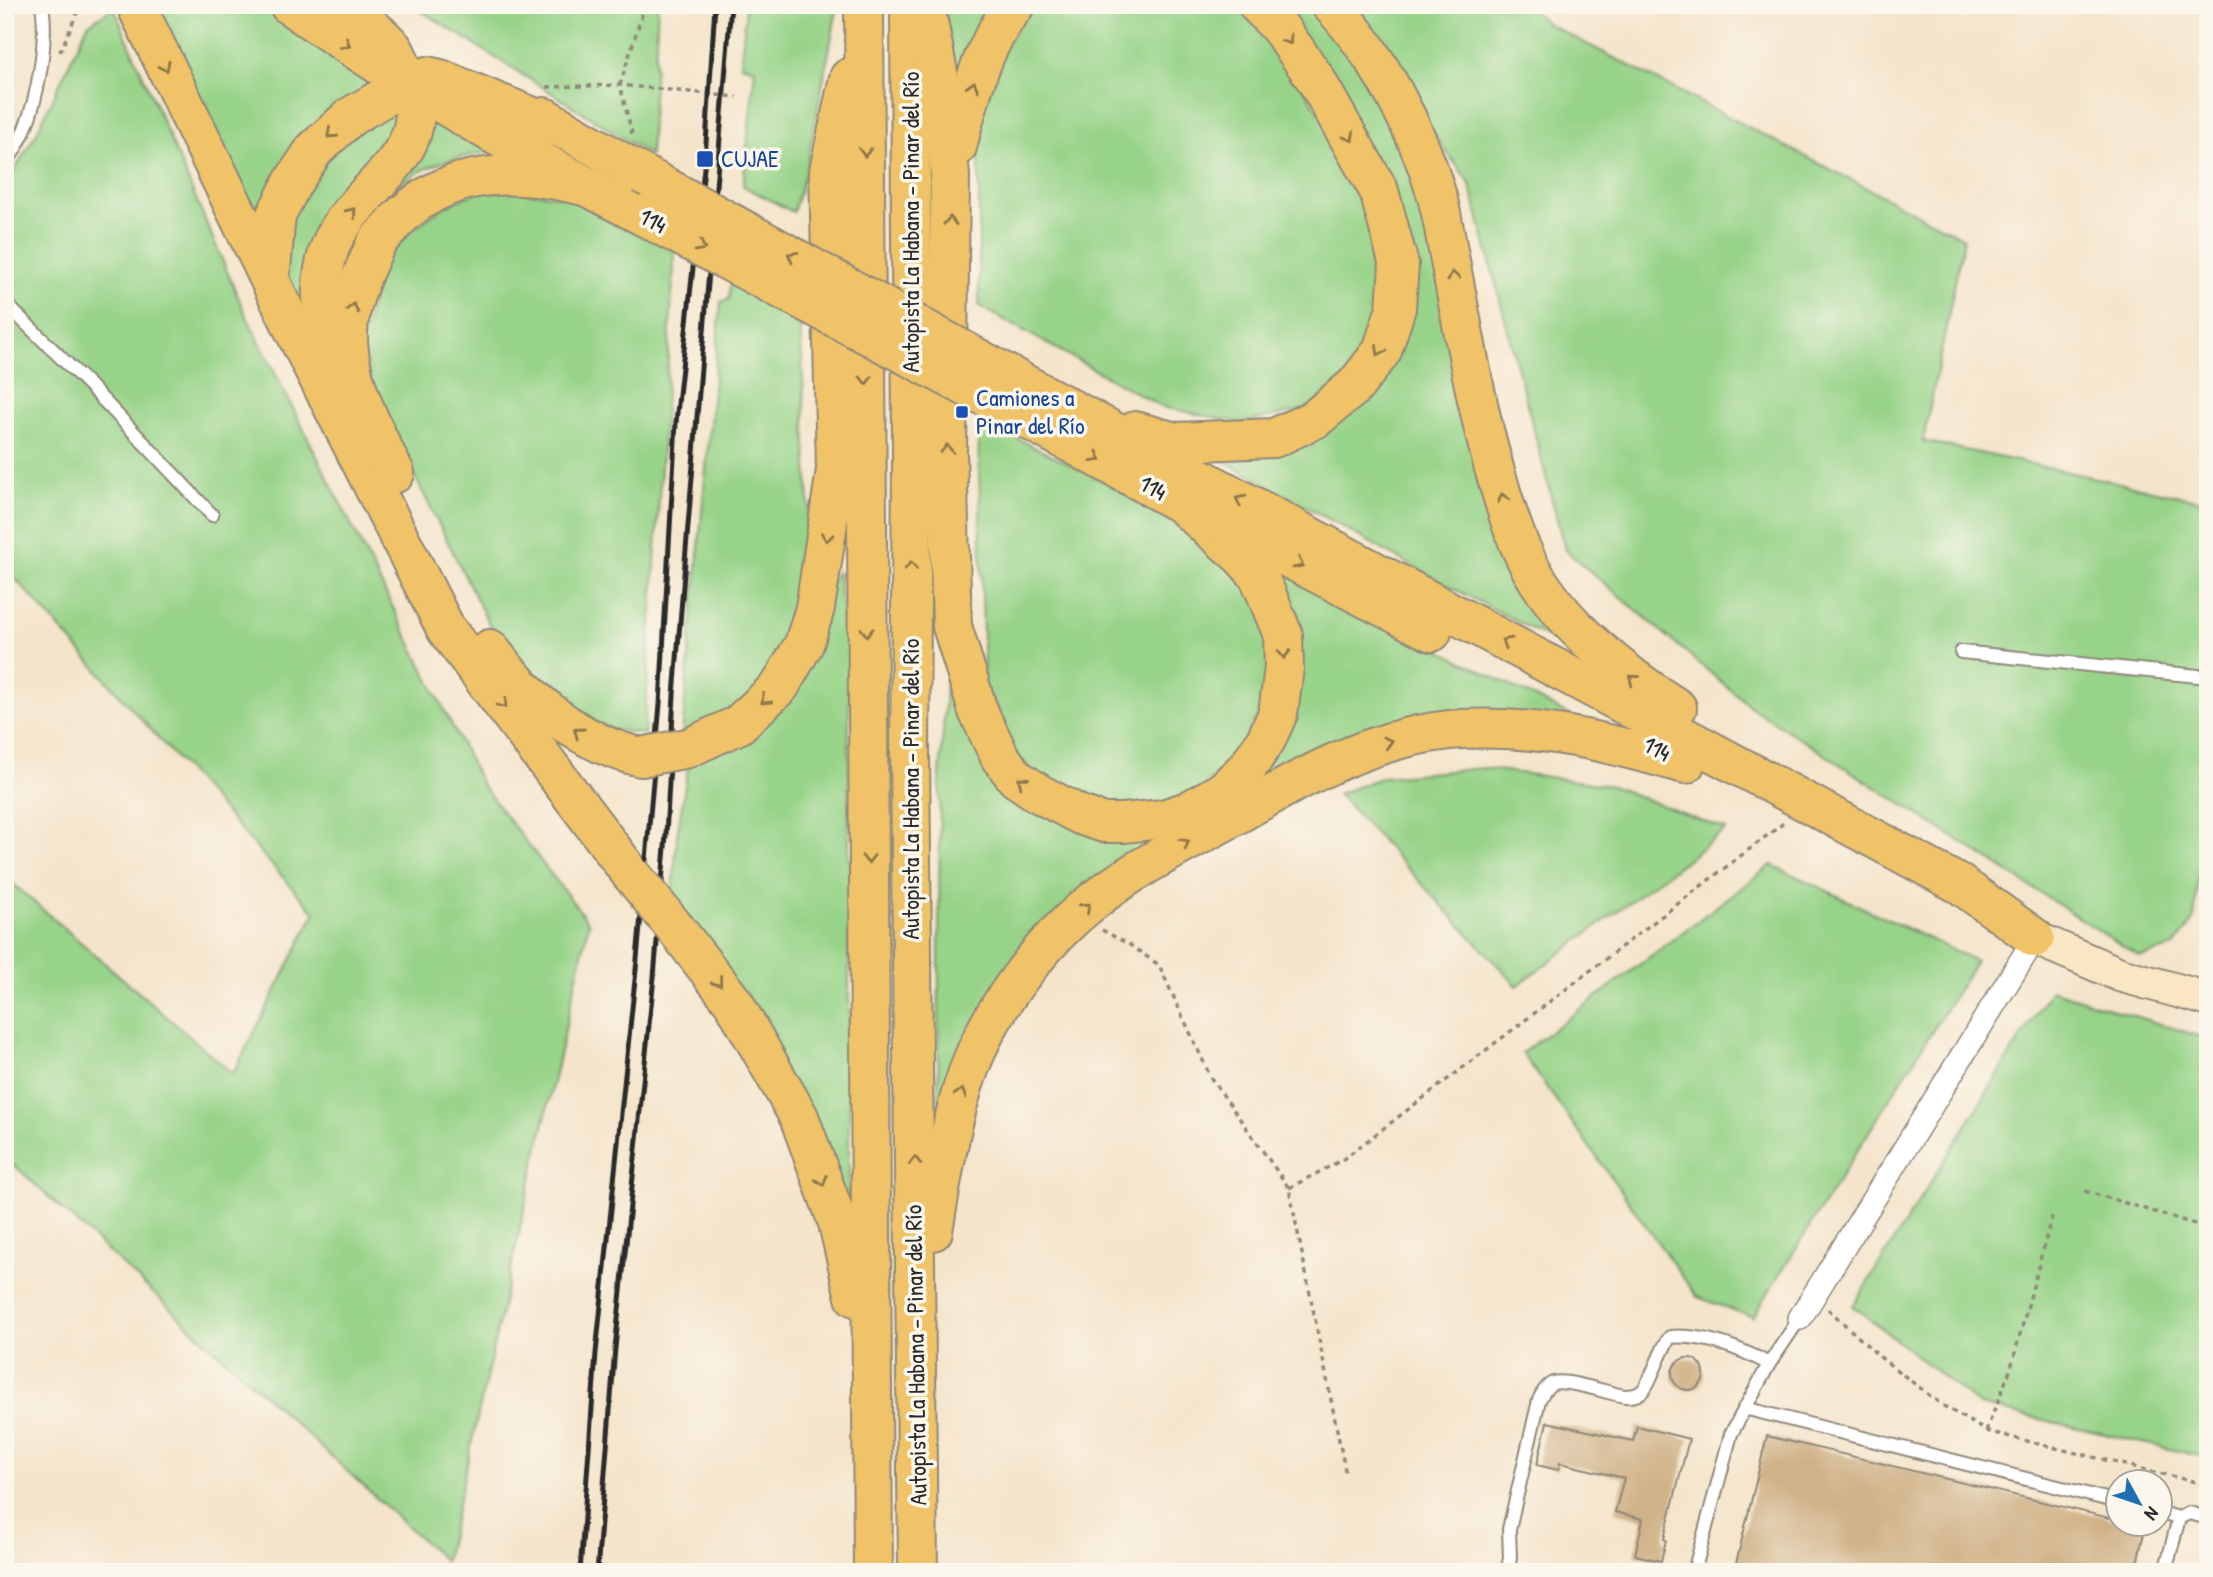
<svg xmlns="http://www.w3.org/2000/svg" width="2213" height="1577" font-family="'Patrick Hand',sans-serif">
<style>
.green{fill:#97d388;stroke:#617f5a;stroke-width:2}
.building{fill:#d0b288}
.lines{fill:none;stroke-linecap:round;stroke-linejoin:round}
.lane-casing{stroke:#90887a;stroke-width:16}
.street-casing{stroke:#90887a;stroke-width:26}
.secondary-casing{stroke:#90887a;stroke-width:37}
.highway-casing{stroke:#90887a;stroke-width:42}
.path{stroke:#90887a;stroke-width:3.5;stroke-dasharray:5 5;stroke-linecap:butt}
.lane{stroke:#fff;stroke-width:12}
.street{stroke:#fff;stroke-width:23}
.secondary{stroke:#f9e7c3;stroke-width:33}
.highway{stroke:#f0c369;stroke-width:38}
.rail{stroke:#2b2b2b;stroke-width:5}
.highway-bridge-casing{stroke:#90887a;stroke-width:42;stroke-linecap:butt}
.highway-bridge{stroke:#f0c369;stroke-width:38}
.oneway{stroke:#8e774a}
.transit-dot{fill:#1a4fb4;stroke:#fbf7ec;stroke-width:2.5}
.labels{text-anchor:middle;stroke-width:7;stroke-linejoin:round;paint-order:stroke}
.transit-label{font-size:24px;fill:#164399;stroke:#fbf7ec;text-anchor:start}
.street-label{font-size:24px;fill:#2b2b2b;stroke:#fbf7ec}
</style>
<rect width="100%" height="100%" fill="#fbf7ec"/>
<filter id="ink" filterUnits="userSpaceOnUse"><feTurbulence type="fractalNoise" baseFrequency=".0143" numOctaves="2"/><feDisplacementMap in="SourceGraphic" scale="14" xChannelSelector="R" yChannelSelector="G"/><feConvolveMatrix kernelMatrix="1 2 1 2 8 2 1 2 1" color-interpolation-filters="sRGB"/></filter>
<filter id="wash" filterUnits="userSpaceOnUse"><feTurbulence type="fractalNoise" baseFrequency=".00686" numOctaves="4" result="noise"/><feDisplacementMap in="SourceGraphic" scale="28" xChannelSelector="R" yChannelSelector="G"/><feGaussianBlur stdDeviation="1.57" result="paint"/><feColorMatrix in="noise" values="0 0 0 0 0 0 0 0 0 0 0 0 0 0 0 0 0 1.4 0 .05"/><feComposite in="paint" operator="in"/></filter>
<g filter="url(#wash)">
<rect width="100%" height="100%" fill="#f4e4ca"/>
<!-- green -->
<g class="green">
<polygon points="154,5 272,5 383,82 259,222"/>
<polygon points="412,5 658,5 650,155"/>
<polygon points="746,5 838,5 805,174 793,212 743,186 755,69 741,65"/>
<polygon points="944,5 997,5 959,106"/>
<polygon points="1034,5 1234,5 1281,47 1372,206 1384,257 1383,313 1356,367 1308,409 1241,423 1162,407 979,306 979,127 997,57"/>
<polygon points="1272,5 1313,5 1341,37 1406,152 1433,239 1497,527 1591,660 1445,584 1195,445 1319,433 1413,302"/>
<polygon points="1339,5 1527,5 1546,23 1964,238 1923,441 2208,502 2208,780 2194,920 2174,947 2140,957 1751,707 1565,550 1470,184"/>
<polygon points="114,8 244,311 482,785 589,923 445,1561 14,1165 5,1175 5,877 233,1074 315,913 5,567 5,187 36,134 88,24"/>
<polygon points="401,106 393,137 361,178 315,342 281,275 287,222 339,140"/>
<path d="M426,111l73,39c-30,5 -61,10 -87,26 -20,11 -50,54 -64,73z"/>
<polygon points="486,188 578,198 675,250 644,734 615,730 583,717 532,683 489,624 377,401 361,345 382,263 410,231 445,206"/>
<polygon points="731,281 800,319 810,526 798,606 783,650 766,680 739,707 682,734 721,302 729,299"/>
<polygon points="978,419 1101,480 1226,555 1256,593 1271,645 1269,695 1233,760 1199,789 1145,811 1106,809 1052,790 1011,750 984,682"/>
<polygon points="1262,561 1593,727 1427,722 1096,884 938,1130 940,776 948,655 1014,789 1173,829 1285,728"/>
<polygon points="837,571 849,655 849,1211 672,900 677,836 689,761 732,746"/>
<polygon points="1483,768 1612,786 1726,830 1517,986 1338,794 1383,777"/>
<polygon points="1772,865 1976,961 1753,1317 1697,1297 1522,1053"/>
<polygon points="2051,990 2208,1039 2208,1458 1979,1405 1853,1306"/>
</g>
<g id="blocks">
<!-- building -->
<g class="building">
<circle cx="1688" cy="1374" r="16"/>
<polygon points="1547,1422 1633,1441 1637,1426 1689,1439 1664,1539 1666,1540 1661,1561 1635,1555 1643,1519 1615,1512 1624,1478 1560,1463 1558,1470 1537,1465"/>
<polygon points="1767,1436 2118,1520 2118,1524 2146,1524 2135,1572 1734,1572"/>
</g>
</g>
</g>
<g filter="url(#ink)">
<use href="#blocks" fill-opacity="0" stroke="#90887a" stroke-width="2"/>
<g class="lines">
<!-- lane casing -->
<g class="lane-casing">
<g id="lane">
<path d="M5,165c6,-11 15,-23 19,-34 14,-33 24,-91 18,-126"/>
<polyline points="5,303 90,386 212,515"/>
<polyline points="1961,652 2208,677"/>
<polyline points="1744,1408 2118,1502"/>
<polyline points="2160,1513 2179,1518"/>
<path d="M1507,1572l3,-14 -1,-29 30,-129c3,-6 7,-14 14,-17 15,-4 55,10 71,13 6,0 12,0 17,-4 9,-6 19,-42 29,-55 34,-3 69,11 99,27"/>
<polyline points="1694,1572 1731,1434 1769,1364 1800,1318"/>
<polyline points="2165,1572 2179,1518 2189,1513 2208,1518"/>
</g>
</g>
<!-- street casing -->
<g class="street-casing">
<polyline id="street" points="1800,1318 2035,938"/>
</g>
<!-- secondary casing -->
<g class="secondary-casing">
<polyline id="secondary" points="2035,938 2121,975 2208,999"/>
</g>
<!-- highway casing -->
<g class="highway-casing">
<g id="highway">
<polyline points="136,5 301,344 446,629 631,874"/>
<path d="M289,5c112,78 231,147 352,210"/>
<polyline points="864,5 873,1572"/>
<polyline points="910,5 912,456 910,753 918,1572"/>
<path d="M1331,5c47,49 86,124 105,188 7,24 10,49 15,73 13,67 24,135 43,202 10,34 19,67 36,99 31,57 93,107 147,141"/>
<polyline points="928,21 944,104 950,176 947,452 952,626 978,711 1000,757 1016,778 1038,793 1080,815 1104,823 1123,823 1163,819 1188,811 1223,791 1247,768 1266,740 1278,713 1284,668 1283,635 1266,593 1258,575 1242,557 1180,503"/>
<polyline points="544,117 642,174"/>
<path d="M957,147c13,-50 24,-101 58,-142"/>
<polyline points="270,280 276,215 293,182 314,150 350,117 408,83 427,76 440,79 567,131"/>
<path d="M339,369c-18,-42 -25,-86 -6,-129 13,-27 37,-48 56,-70 29,-34 32,-57 15,-98 -4,-8 -6,-17 -11,-24 -13,-16 -32,-29 -48,-43"/>
<polyline points="1023,383 1961,885 2035,938"/>
<polyline points="1016,413 1180,503 1432,632"/>
<polyline points="1135,431 1176,442 1274,438 1315,419 1355,386 1382,351 1396,308 1399,265 1379,191 1315,78 1280,28 1258,5"/>
<path d="M395,473c-21,-42 -48,-92 -47,-140 0,-20 10,-49 18,-67 4,-8 7,-17 11,-24 5,-7 13,-13 18,-20 54,-56 123,-53 193,-35"/>
<path d="M490,649c36,50 90,95 151,108"/>
<polyline points="688,748 738,725 780,686 804,644 815,608 836,470 829,171 849,78"/>
<polyline points="676,929 734,1003 799,1117 838,1223 855,1297"/>
<path d="M933,1231c11,-62 19,-126 45,-184 23,-51 70,-111 114,-145 38,-31 83,-53 126,-77 79,-44 151,-90 244,-96 80,-4 148,14 223,35"/>
</g>
</g>
<!-- path -->
<g class="path">
<polyline points="60,52 77,13 86,5"/>
<polyline points="547,87 620,85 737,97"/>
<polyline points="632,134 620,85 645,5"/>
<polyline points="1102,930 1130,945 1159,965 1211,1078 1289,1188 1346,1475"/>
<polyline points="1289,1188 1342,1160 1785,822"/>
<polyline points="2085,1191 2208,1228"/>
<polyline points="1828,1309 1880,1357 1942,1405 1986,1431 2208,1485"/>
<polyline points="1986,1431 2011,1368 2052,1216"/>
</g>
<!-- lane -->
<use href="#lane" class="lane"/>
<!-- street -->
<use href="#street" class="street"/>
<!-- secondary -->
<use href="#secondary" class="secondary"/>
<!-- highway -->
<use href="#highway" class="highway"/>
<!-- rail -->
<g class="rail">
<polyline points="580,1572 596,1353 636,970 660,704 676,422 705,159 715,5"/>
<polyline points="597,1572 615,1348 654,977 666,835 674,695 731,5"/>
</g>
<!-- highway-bridge casing -->
<g class="highway-bridge-casing">
<g id="highway-bridge">
<polyline points="642,174 1023,383"/>
<polyline points="641,215 1016,413"/>
<polyline points="641,757 688,748"/>
<polyline points="631,874 676,929"/>
</g>
</g>
<!-- highway-bridge -->
<use href="#highway-bridge" class="highway-bridge"/>
</g>
<!-- one-way arrows -->
<defs><path id="oneway-chevron" d="M-2-3.5L2.5 0L-2 3.5" fill="none" stroke-width="1.6" stroke-linecap="round" stroke-linejoin="round" transform="scale(1.75)"/></defs>
<g class="oneway">
<use href="#oneway-chevron" transform="translate(1288 40) rotate(54)"/>
<use href="#oneway-chevron" transform="translate(346 44) rotate(33)"/>
<use href="#oneway-chevron" transform="translate(165 67) rotate(64)"/>
<use href="#oneway-chevron" transform="translate(973 86) rotate(-74)"/>
<use href="#oneway-chevron" transform="translate(331 134) rotate(137)"/>
<use href="#oneway-chevron" transform="translate(1350 137) rotate(60)"/>
<use href="#oneway-chevron" transform="translate(865 152) rotate(90)"/>
<use href="#oneway-chevron" transform="translate(352 212) rotate(-51)"/>
<use href="#oneway-chevron" transform="translate(950 221) rotate(-89)"/>
<use href="#oneway-chevron" transform="translate(701 247) rotate(28)"/>
<use href="#oneway-chevron" transform="translate(792 256) rotate(-151)"/>
<use href="#oneway-chevron" transform="translate(1453 276) rotate(-101)"/>
<use href="#oneway-chevron" transform="translate(353 308) rotate(-77)"/>
<use href="#oneway-chevron" transform="translate(1380 351) rotate(119)"/>
<use href="#oneway-chevron" transform="translate(866 380) rotate(90)"/>
<use href="#oneway-chevron" transform="translate(947 449) rotate(-90)"/>
<use href="#oneway-chevron" transform="translate(1097 458) rotate(29)"/>
<use href="#oneway-chevron" transform="translate(1503 498) rotate(-106)"/>
<use href="#oneway-chevron" transform="translate(1240 500) rotate(-152)"/>
<use href="#oneway-chevron" transform="translate(827 537) rotate(98)"/>
<use href="#oneway-chevron" transform="translate(1299 564) rotate(27)"/>
<use href="#oneway-chevron" transform="translate(911 566) rotate(-90)"/>
<use href="#oneway-chevron" transform="translate(867 632) rotate(90)"/>
<use href="#oneway-chevron" transform="translate(1506 642) rotate(-152)"/>
<use href="#oneway-chevron" transform="translate(1284 654) rotate(89)"/>
<use href="#oneway-chevron" transform="translate(1633 679) rotate(-140)"/>
<use href="#oneway-chevron" transform="translate(765 700) rotate(137)"/>
<use href="#oneway-chevron" transform="translate(503 704) rotate(53)"/>
<use href="#oneway-chevron" transform="translate(578 732) rotate(-145)"/>
<use href="#oneway-chevron" transform="translate(1388 742) rotate(-15)"/>
<use href="#oneway-chevron" transform="translate(1022 781) rotate(-141)"/>
<use href="#oneway-chevron" transform="translate(1185 843) rotate(-29)"/>
<use href="#oneway-chevron" transform="translate(868 859) rotate(90)"/>
<use href="#oneway-chevron" transform="translate(1086 907) rotate(-42)"/>
<use href="#oneway-chevron" transform="translate(718 982) rotate(52)"/>
<use href="#oneway-chevron" transform="translate(961 1093) rotate(-73)"/>
<use href="#oneway-chevron" transform="translate(915 1161) rotate(-91)"/>
<use href="#oneway-chevron" transform="translate(822 1181) rotate(70)"/>
</g>
</g>
<!-- markers -->
<g class="transit-dot">
<rect x="696" y="150" width="18" height="18" rx="3.5"/>
<rect x="955" y="405" width="14" height="14" rx="3.5"/>
</g>
<g class="labels">
<!-- transit labels -->
<g class="transit-label">
<text x="721" y="167">CUJAE</text>
<text x="976" y="406">Camiones a<tspan x="976" dy="28">Pinar del Río</tspan></text>
</g>
<!-- street labels -->
<g class="street-label">
<text transform="translate(653 221) rotate(28)" y="8">114</text>
<text transform="translate(911 222) rotate(-90)" y="8">Autopista La Habana - Pinar del Río</text>
<text transform="translate(1153 488) rotate(29)" y="8">114</text>
<text transform="translate(1657 749) rotate(28)" y="8">114</text>
<text transform="translate(911 789) rotate(-90)" y="8">Autopista La Habana - Pinar del Río</text>
<text transform="translate(916 1355) rotate(-91)" y="8">Autopista La Habana - Pinar del Río</text>
</g>
</g>
<!-- margin -->
<rect width="2213" height="1577" fill="none" stroke="#fbf7ec" stroke-width="28"/>
<!-- north arrow -->
<g transform="translate(2139 1503) rotate(130)"><circle r="33" fill="#fbf7ec" stroke="#a8a59f" stroke-width="2"/>
<path d="M0-5L12 26L0 18L-12 26Z" fill="#1f6fb2"/>
<text y="-10" font-size="19" font-weight="bold" text-anchor="middle" fill="#2b2b2b">N</text>
</g>
</svg>
